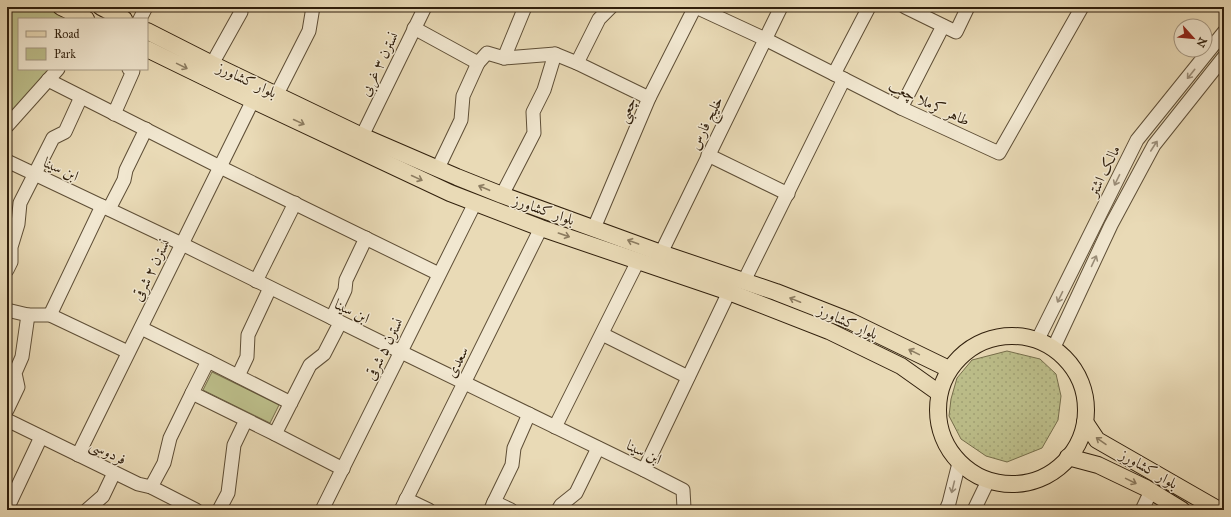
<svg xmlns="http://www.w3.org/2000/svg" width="1231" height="517" font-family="'IM FELL Great Primer',Amiri,serif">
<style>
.grass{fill:url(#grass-dots);stroke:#766e4b}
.green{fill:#bcbe8a;stroke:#766e4b}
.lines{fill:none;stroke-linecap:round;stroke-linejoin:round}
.minor-casing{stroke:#5e4e36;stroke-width:15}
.major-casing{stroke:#301f0c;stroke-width:18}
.minor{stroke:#f1e7d0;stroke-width:13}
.major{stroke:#e9dab6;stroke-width:16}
.oneway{stroke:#8c7c61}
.oneway2{stroke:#9a8d78}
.labels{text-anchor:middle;stroke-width:3;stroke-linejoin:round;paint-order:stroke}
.street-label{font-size:15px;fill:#301f0c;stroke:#f1e7d0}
</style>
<defs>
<pattern id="grass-dots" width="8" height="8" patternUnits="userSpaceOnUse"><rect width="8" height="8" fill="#bcbe8a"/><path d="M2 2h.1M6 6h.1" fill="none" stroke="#a2a376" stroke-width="1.8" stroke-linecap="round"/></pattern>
</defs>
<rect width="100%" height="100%" fill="#e9dab6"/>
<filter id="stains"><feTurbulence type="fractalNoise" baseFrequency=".005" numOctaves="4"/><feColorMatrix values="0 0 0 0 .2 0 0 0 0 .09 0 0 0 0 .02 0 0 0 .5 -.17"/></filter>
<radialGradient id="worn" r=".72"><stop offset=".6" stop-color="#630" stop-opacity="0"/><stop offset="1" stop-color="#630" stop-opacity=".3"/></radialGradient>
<!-- grass -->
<polygon class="grass" points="1007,351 1040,359 1056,374 1061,396 1058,420 1042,448 1007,462 986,456 961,439 949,416 951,399 957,378 972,360"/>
<!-- green -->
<g class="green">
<polygon points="7,7 44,7 69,19 19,19 19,69 50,69 7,118"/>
<polygon points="212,372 279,405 270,423 203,390"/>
</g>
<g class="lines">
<!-- minor casing -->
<g class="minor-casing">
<g id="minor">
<polyline points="696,7 765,39 901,108 999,153 1082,7"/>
<polyline points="905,7 956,32 968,7"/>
<polyline points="140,19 146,7"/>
<polyline points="414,28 478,63 487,53 504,58 555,54 577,63 649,98"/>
<polyline points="504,58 525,7"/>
<polyline points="577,63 599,19 611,7"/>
<polyline points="212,64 241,12 241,7"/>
<polyline points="834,74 869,7"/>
<polyline points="48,80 220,167 439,274"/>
<polyline points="277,94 309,31 313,7"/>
<polyline points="901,108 943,26"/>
<polyline points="114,114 133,71 129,69"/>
<polyline points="7,126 58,69"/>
<polyline points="362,136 425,7"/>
<polyline points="708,155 788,194"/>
<polyline points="7,161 182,244 401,352 644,470 683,490 684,508 683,510"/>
<polyline points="438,168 461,120 463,96 478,63"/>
<polyline points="502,195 534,133 533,112 544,90 555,54"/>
<polyline points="109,209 124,180 126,170 146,129"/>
<polyline points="594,228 649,98 695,7"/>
<polyline points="661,253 781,7"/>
<polyline points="7,270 11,262 11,247 18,224 20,203 53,138 65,132 81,97"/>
<polyline points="256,281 295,203"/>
<polyline points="744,281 844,79"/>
<polyline points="7,310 28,315 50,315 128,352"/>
<polyline points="50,315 102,206"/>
<polyline points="332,318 345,290 346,280 366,238"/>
<polyline points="141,328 208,361"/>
<polyline points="602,334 688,377"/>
<polyline points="1038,339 1137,140 1224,32"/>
<polyline points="1054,347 1111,225 1154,145 1224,57"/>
<polyline points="238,376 247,357 248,335 270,288"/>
<polyline points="291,403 208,361 192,393 275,434 310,365 324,354 340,323"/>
<polyline points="7,410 18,387 15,373 22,357 28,315"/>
<polyline points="7,420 138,484 151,487 196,510"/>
<polyline points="555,427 638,261"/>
<polyline points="275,434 343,469"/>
<polyline points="78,455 253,100"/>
<polyline points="644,470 729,292"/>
<polyline points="151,487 164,463 170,438 192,393"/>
<polyline points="406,499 429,510"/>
<polyline points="494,502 512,465 514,448 529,414"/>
<polyline points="7,509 41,437"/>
<polyline points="491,509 494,502 511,510"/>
<polyline points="87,510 103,496 114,473"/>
<polyline points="219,510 228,493 234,445 246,420"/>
<polyline points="322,510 475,203"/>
<polyline points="401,510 541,228"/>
<polyline points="558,510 561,505 576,493 598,448"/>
<polyline points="946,510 949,503 959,463"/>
<polyline points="974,510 988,481"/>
<polyline points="1142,510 1151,491"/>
</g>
</g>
<!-- major casing -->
<g class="major-casing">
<g id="major">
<polyline points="61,7 86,19"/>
<polyline points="101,7 124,19"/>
<polyline points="147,31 212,64 362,136 457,177 502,195 661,253 776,292 850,321 949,369"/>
<polyline points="147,49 233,91 450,193 541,228 729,292 829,331 901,366 939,393"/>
<circle cx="1012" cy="410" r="74"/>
<polyline points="1085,422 1097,440 1219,510"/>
<polyline points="1068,457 1098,465 1146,488 1182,510"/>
</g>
</g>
<!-- minor -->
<use href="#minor" class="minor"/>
<!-- major -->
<use href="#major" class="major"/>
</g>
<!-- one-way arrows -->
<defs><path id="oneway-shaft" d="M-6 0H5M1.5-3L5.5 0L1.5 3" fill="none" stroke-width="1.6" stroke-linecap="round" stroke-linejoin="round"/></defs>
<g class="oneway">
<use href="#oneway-shaft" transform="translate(182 66) rotate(26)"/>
<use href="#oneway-shaft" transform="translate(299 122) rotate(25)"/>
<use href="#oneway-shaft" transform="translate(417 178) rotate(25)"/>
<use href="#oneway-shaft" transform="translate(484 188) rotate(-157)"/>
<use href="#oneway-shaft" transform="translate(564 235) rotate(19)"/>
<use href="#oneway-shaft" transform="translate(633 242) rotate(-160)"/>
<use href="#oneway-shaft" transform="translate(795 300) rotate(-158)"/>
<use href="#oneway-shaft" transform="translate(914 352) rotate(-154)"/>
<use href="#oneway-shaft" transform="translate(1101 441) rotate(-145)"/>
<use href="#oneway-shaft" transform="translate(1131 481) rotate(26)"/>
</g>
<g class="oneway2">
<use href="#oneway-shaft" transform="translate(1191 74) rotate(129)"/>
<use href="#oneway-shaft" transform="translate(1154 146) rotate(-57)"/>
<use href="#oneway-shaft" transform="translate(1117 180) rotate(116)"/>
<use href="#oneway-shaft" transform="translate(1094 261) rotate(-65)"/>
<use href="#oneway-shaft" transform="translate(1060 297) rotate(116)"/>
<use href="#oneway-shaft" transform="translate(953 487) rotate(104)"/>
</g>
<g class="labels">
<!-- street labels -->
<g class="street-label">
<text transform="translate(379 64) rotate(-64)" y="5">نسترن ۳ غربی</text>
<text transform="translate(247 80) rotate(25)" y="5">بلوار کشاورز</text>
<text transform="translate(929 103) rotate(25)" y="5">طاهر کرملا چعب</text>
<text transform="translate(627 110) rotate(-67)" y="5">چعبی</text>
<text transform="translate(706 123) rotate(-64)" y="5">خلیج فارس</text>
<text transform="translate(61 169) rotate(25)" y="5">ابن سینا</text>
<text transform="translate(1104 171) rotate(-64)" y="5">مالک اشتر</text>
<text transform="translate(544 210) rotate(19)" y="5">بلوار کشاورز</text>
<text transform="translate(151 270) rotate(-64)" y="5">نسترن ۲ شرقی</text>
<text transform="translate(352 311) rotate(26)" y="5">ابن سینا</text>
<text transform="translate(848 322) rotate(24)" y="5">بلوار کشاورز</text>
<text transform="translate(384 349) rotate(-64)" y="5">نسترن ۵ شرقی</text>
<text transform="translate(457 362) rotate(-64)" y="5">سعدی</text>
<text transform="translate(108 452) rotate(26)" y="5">فردوسی</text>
<text transform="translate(644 452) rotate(26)" y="5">ابن سینا</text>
<text transform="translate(1149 469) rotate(30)" y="5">بلوار کشاورز</text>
</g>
</g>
<!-- margin -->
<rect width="1231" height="517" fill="none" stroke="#e9dab6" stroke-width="24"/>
<rect x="8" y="8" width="1215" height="501" fill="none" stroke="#301f0c" stroke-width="2"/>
<rect x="12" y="12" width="1207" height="493" fill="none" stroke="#301f0c"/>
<!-- legend -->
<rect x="18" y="18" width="130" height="52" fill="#f1e7d0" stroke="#a49782"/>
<rect x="26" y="31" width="20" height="6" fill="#e9dab6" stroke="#a49782"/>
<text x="54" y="38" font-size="12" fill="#301f0c">Road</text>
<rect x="26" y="48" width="20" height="12" fill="#bcbe8a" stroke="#a49782"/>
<text x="54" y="58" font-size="12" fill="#301f0c">Park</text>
<!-- north arrow -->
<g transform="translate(1193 38) rotate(117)"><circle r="19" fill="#f1e7d0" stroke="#a49782"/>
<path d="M0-3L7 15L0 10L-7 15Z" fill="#8f2418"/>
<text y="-6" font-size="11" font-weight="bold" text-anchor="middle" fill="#301f0c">N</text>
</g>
<rect width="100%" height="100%" filter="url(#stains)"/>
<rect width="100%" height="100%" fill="url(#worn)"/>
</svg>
